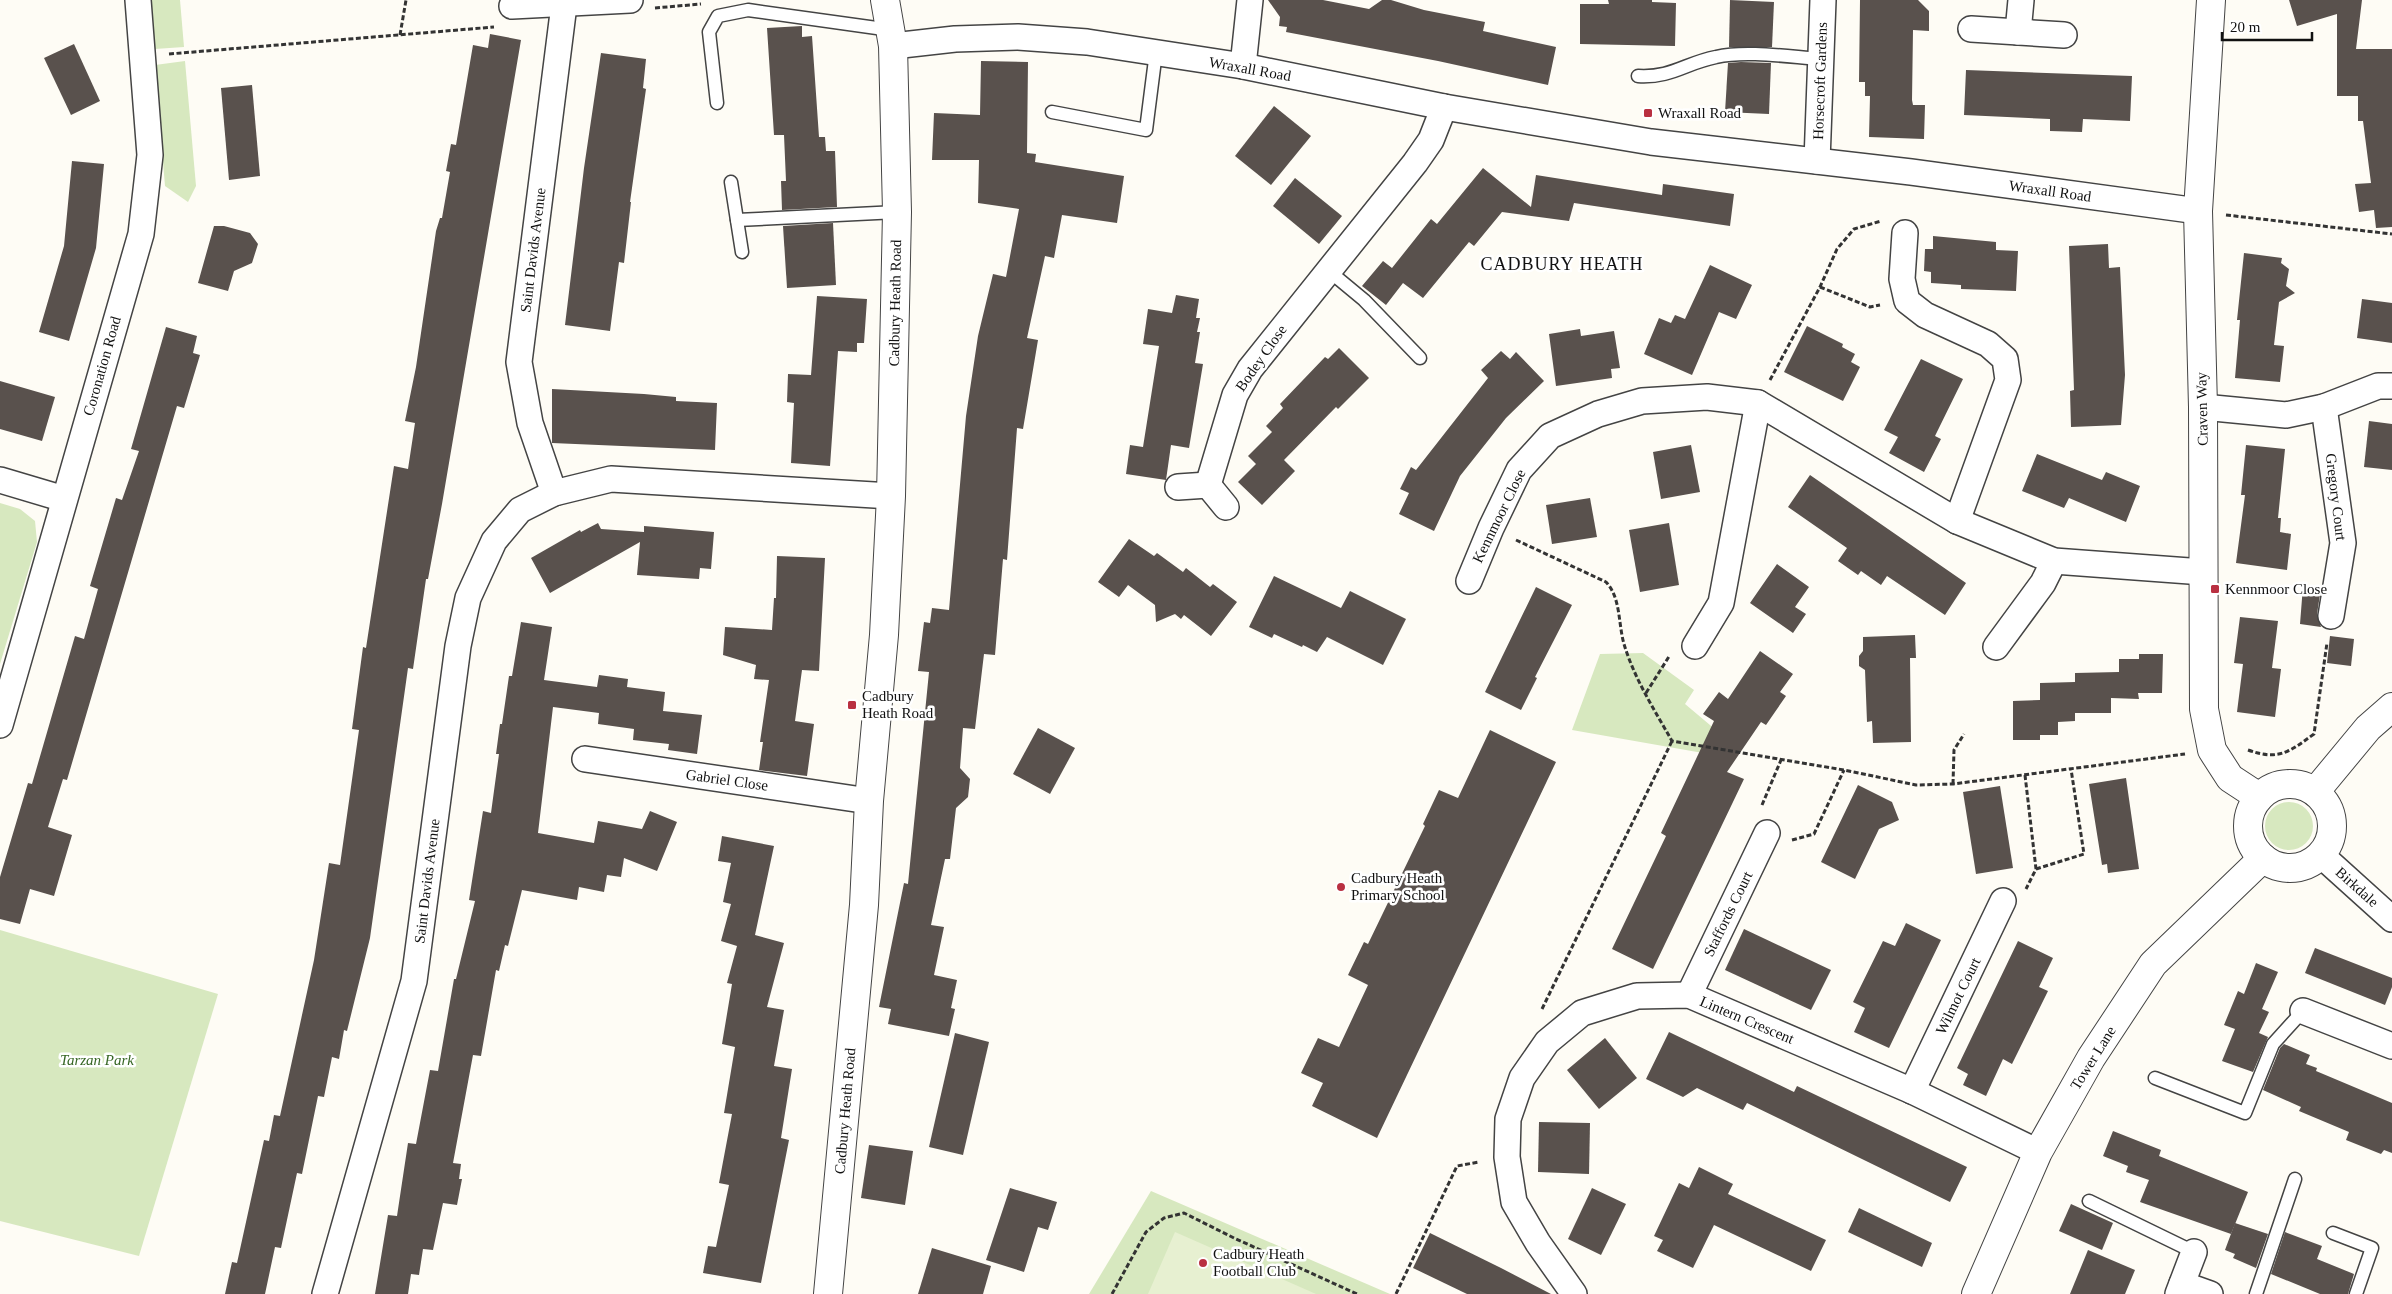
<svg xmlns="http://www.w3.org/2000/svg" width="2392" height="1294" font-family="Georgia,serif">
<style>
.green{fill:#d7e8bf}
.pitch{fill:#e7f0d1}
.building{fill:#59514d}
.lines{fill:none;stroke-linecap:round;stroke-linejoin:round}
.service-casing{stroke:#444;stroke-width:15}
.minor-casing{stroke:#444;stroke-width:28}
.tertiary-casing{stroke:#444;stroke-width:30}
.path{stroke:#333;stroke-width:3;stroke-dasharray:5 2.5;stroke-linecap:butt}
.service{stroke:#fff;stroke-width:12}
.minor{stroke:#fff;stroke-width:25}
.tertiary{stroke:#fff;stroke-width:28}
.poi-dot{fill:#b93041;stroke:#fff;stroke-width:2}
.labels{text-anchor:middle;stroke-width:5;stroke-linejoin:round;paint-order:stroke}
.street-label{font-size:15px;fill:#111;stroke:#fff}
.poi-label{font-size:15px;fill:#111;stroke:#fff;text-anchor:start}
.park-label{font-size:15px;font-style:italic;fill:#366624;stroke:#fff}
.quarter-label{font-size:18px;letter-spacing:1px;fill:#111;stroke:#fff}
</style>
<rect width="100%" height="100%" fill="#fefcf5"/>
<!-- green -->
<g class="green">
<polygon points="150,0 180,0 184,47 155,49"/>
<polygon points="185,61 196,186 188,202 165,186 155,65"/>
<polygon points="0,503 20,509 35,521 37,542 0,664"/>
<polygon points="1643,653 1694,690 1685,704 1729,741 1720,756 1572,730 1600,654"/>
<circle cx="2289" cy="826" r="24"/>
<polygon points="0,930 218,994 139,1256 0,1221"/>
<polygon points="1151,1191 1390,1294 1089,1294"/>
</g>
<!-- pitch -->
<polygon class="pitch" points="1175,1232 1316,1294 1148,1294"/>
<!-- building -->
<g class="building">
<polygon points="1268,0 1323,0 1369,9 1382,0 1391,0 1424,10 1485,22 1483,31 1556,47 1548,85 1438,61 1286,32 1287,27 1279,26 1280,17"/>
<polygon points="1608,0 1652,0 1652,2 1676,3 1675,46 1580,44 1580,4 1609,4"/>
<polygon points="1730,0 1774,2 1772,47 1729,47"/>
<polygon points="1860,0 1918,0 1929,11 1929,31 1913,30 1912,100 1913,105 1925,105 1924,139 1869,137 1870,96 1865,96 1865,82 1859,82"/>
<polygon points="2289,0 2362,0 2356,49 2392,49 2392,227 2376,228 2374,210 2359,212 2355,184 2371,183 2363,121 2358,121 2358,96 2337,96 2337,14 2297,26"/>
<polygon points="802,26 802,37 812,36 819,137 825,137 826,151 835,151 837,207 782,210 781,181 786,181 784,135 774,135 767,28"/>
<polygon points="490,34 521,40 442,504 428,579 426,579 413,669 408,668 370,938 347,1031 344,1030 339,1059 332,1057 324,1097 318,1096 302,1174 297,1173 281,1248 275,1247 265,1294 225,1294 232,1262 237,1263 264,1140 269,1141 274,1115 280,1116 314,960 329,863 340,865 359,730 352,729 363,647 366,648 394,466 408,469 415,423 405,421 416,367 436,231 440,218 442,218 450,172 446,171 451,144 456,145 473,45 488,48"/>
<polygon points="74,44 100,101 71,115 44,58"/>
<polygon points="601,53 646,59 643,88 646,89 630,202 631,202 624,263 619,262 610,331 565,325 584,168"/>
<polygon points="981,61 1028,62 1027,153 1036,154 1035,162 1124,176 1117,223 1062,215 1054,258 1045,256 1027,338 1038,340 1023,429 1017,428 1007,560 1003,559 995,655 984,654 975,729 963,728 960,768 970,779 968,797 956,808 950,859 945,859 931,925 944,927 934,975 957,980 951,1008 955,1009 949,1036 888,1024 891,1009 879,1007 904,883 908,884 929,672 918,671 924,622 930,623 932,608 949,610 966,416 978,336 993,274 1006,277 1019,209 978,203 979,160 932,160 934,113 980,115"/>
<polygon points="1741,62 1771,63 1769,114 1725,112 1728,63"/>
<polygon points="1966,70 2132,76 2130,121 2083,119 2082,132 2050,131 2050,119 1964,115"/>
<polygon points="252,85 260,176 229,180 221,88"/>
<polygon points="1274,106 1311,136 1271,185 1235,156"/>
<polygon points="72,161 104,164 96,248 69,341 39,332 64,246"/>
<polygon points="1483,168 1531,207 1536,175 1662,195 1663,184 1734,194 1730,226 1574,203 1569,221 1502,212 1474,246 1469,242 1423,298 1403,283 1386,305 1362,286 1383,261 1392,268 1431,219 1437,224"/>
<polygon points="1295,178 1342,216 1319,244 1273,206"/>
<polygon points="833,223 836,285 787,288 783,226"/>
<polygon points="214,226 224,226 250,233 258,244 252,263 234,271 228,291 198,283"/>
<polygon points="1933,236 1996,242 1996,250 2018,251 2016,291 1961,289 1961,285 1931,283 1931,272 1924,271 1925,249 1933,249"/>
<polygon points="2108,244 2109,268 2120,267 2125,375 2121,425 2071,427 2070,391 2074,390 2069,246"/>
<polygon points="2244,253 2282,258 2281,263 2289,269 2286,286 2295,293 2279,302 2274,345 2284,346 2280,382 2235,378 2240,320 2237,320"/>
<polygon points="1710,265 1752,285 1736,319 1719,312 1692,375 1644,354 1659,318 1671,323 1675,315 1685,319"/>
<polygon points="1176,295 1199,299 1196,318 1200,318 1197,332 1200,332 1195,363 1203,364 1189,448 1171,445 1166,480 1126,474 1130,445 1143,447 1159,346 1143,344 1148,309 1172,313"/>
<polygon points="817,296 867,299 864,343 857,343 857,352 838,351 830,466 791,463 794,403 787,402 788,374 811,375"/>
<polygon points="2362,299 2392,303 2392,343 2357,338"/>
<polygon points="1807,326 1843,344 1842,347 1855,354 1851,362 1860,367 1843,401 1784,372"/>
<polygon points="166,327 197,336 193,353 200,355 184,408 177,406 67,780 63,779 48,827 72,835 54,896 30,889 20,924 0,919 0,877 28,783 32,784 75,636 84,639 98,589 90,586 116,498 122,500 139,451 131,449"/>
<polygon points="1580,329 1581,336 1614,331 1620,368 1611,369 1612,378 1556,386 1549,334"/>
<polygon points="1339,348 1369,378 1338,409 1336,407 1284,460 1295,471 1262,505 1238,482 1256,464 1248,456 1272,432 1266,426 1283,408 1280,404 1325,357 1328,359"/>
<polygon points="1501,351 1510,359 1516,352 1544,381 1506,418 1460,476 1434,531 1399,514 1409,493 1400,489 1411,467 1416,470 1488,378 1481,370"/>
<polygon points="1921,359 1963,379 1935,436 1941,439 1924,472 1889,453 1898,437 1884,430"/>
<polygon points="0,381 55,397 42,441 0,429"/>
<polygon points="552,389 644,394 676,397 676,401 717,403 715,450 552,443"/>
<polygon points="2369,421 2392,424 2392,470 2364,467"/>
<polygon points="1691,445 1700,492 1661,499 1653,452"/>
<polygon points="2246,445 2285,449 2278,518 2281,518 2280,532 2291,534 2287,570 2236,563 2245,495 2241,495"/>
<polygon points="2037,454 2102,480 2106,472 2140,486 2126,522 2069,498 2064,508 2022,491"/>
<polygon points="1810,475 1966,583 1945,615 1887,576 1881,585 1861,571 1858,575 1838,561 1847,548 1788,507"/>
<polygon points="1590,498 1597,537 1552,544 1546,505"/>
<polygon points="598,523 601,529 644,532 644,526 714,532 711,569 700,568 699,579 637,575 640,542 550,593 531,558 580,530 581,532"/>
<polygon points="1669,523 1679,585 1640,592 1629,530"/>
<polygon points="1129,539 1154,556 1157,553 1183,572 1186,568 1210,587 1213,584 1237,602 1211,636 1184,615 1181,619 1175,614 1156,622 1155,605 1128,585 1119,597 1098,582"/>
<polygon points="777,556 825,558 819,671 802,670 795,721 814,724 807,776 759,770 763,742 760,742 769,680 754,679 756,665 723,655 725,627 772,630 774,598 776,598"/>
<polygon points="1777,564 1809,587 1795,607 1806,614 1793,633 1750,603"/>
<polygon points="1274,576 1341,608 1350,591 1406,619 1383,665 1327,637 1317,652 1303,645 1302,647 1274,634 1272,638 1249,627"/>
<polygon points="2303,586 2321,588 2317,614 2321,627 2300,624"/>
<polygon points="1536,587 1572,605 1535,677 1537,678 1521,710 1485,692"/>
<polygon points="2240,617 2278,621 2272,668 2281,669 2275,717 2237,712 2243,664 2234,663"/>
<polygon points="521,622 552,627 544,680 597,687 599,675 628,679 627,687 665,692 663,711 702,715 697,754 668,750 669,744 633,740 634,729 598,724 599,713 553,707 538,833 594,843 598,821 642,829 650,811 677,822 657,871 624,858 621,877 607,875 604,892 579,887 577,900 522,890 508,946 505,945 499,971 496,970 481,1056 473,1055 453,1163 461,1164 459,1179 462,1179 457,1205 443,1203 433,1250 423,1249 419,1275 411,1274 408,1294 375,1294 388,1215 397,1216 408,1143 416,1144 430,1070 438,1071 454,979 456,979 475,901 469,900 483,811 491,813 499,754 496,754 500,724 502,724 509,676 512,676"/>
<polygon points="1915,635 1916,658 1910,658 1911,742 1873,743 1872,721 1867,722 1865,670 1859,666 1859,656 1863,651 1863,637"/>
<polygon points="2330,636 2354,639 2351,666 2327,663"/>
<polygon points="1760,651 1793,674 1780,692 1786,696 1766,725 1761,722 1727,772 1744,779 1653,969 1612,949 1666,836 1661,833 1714,721 1703,714 1719,692 1728,699"/>
<polygon points="2139,654 2163,654 2162,693 2138,693 2139,699 2111,698 2111,713 2075,713 2075,721 2058,722 2058,735 2040,735 2040,740 2013,740 2013,701 2040,700 2040,683 2075,682 2075,673 2119,672 2119,659 2139,659"/>
<polygon points="1038,728 1075,748 1050,794 1013,774"/>
<polygon points="1490,730 1556,762 1377,1138 1312,1106 1323,1083 1301,1073 1318,1038 1339,1047 1368,985 1348,975 1364,942 1368,944 1425,826 1423,824 1439,790 1458,798"/>
<polygon points="2126,778 2139,869 2108,873 2107,864 2102,865 2089,784"/>
<polygon points="1858,785 1892,802 1899,820 1879,829 1855,879 1821,862"/>
<polygon points="2000,786 2013,868 1976,874 1963,792"/>
<polygon points="722,836 774,846 755,935 784,943 767,1007 784,1010 774,1066 792,1069 781,1138 789,1140 761,1283 703,1273 708,1246 716,1247 729,1185 719,1183 732,1114 724,1113 735,1047 722,1044 732,984 727,983 737,946 721,941 731,904 723,902 731,863 718,861"/>
<polygon points="1906,923 1941,940 1889,1048 1854,1032 1865,1008 1853,1002 1883,941 1895,946"/>
<polygon points="1744,929 1831,970 1811,1010 1725,970"/>
<polygon points="2018,941 2053,958 2039,987 2048,991 2012,1064 2003,1059 1986,1096 1963,1085 1968,1074 1957,1068"/>
<polygon points="2315,948 2392,978 2392,987 2385,1005 2305,973"/>
<polygon points="2256,963 2278,972 2262,1009 2269,1012 2259,1033 2268,1037 2253,1072 2222,1061 2235,1029 2224,1025 2238,991 2244,994"/>
<polygon points="1669,1032 1794,1092 1797,1086 1967,1167 1950,1202 1747,1103 1743,1110 1697,1088 1683,1097 1646,1079"/>
<polygon points="955,1033 989,1042 963,1155 929,1147"/>
<polygon points="1605,1038 1637,1078 1599,1109 1567,1070"/>
<polygon points="2284,1044 2310,1055 2306,1064 2317,1068 2316,1071 2392,1103 2392,1153 2384,1150 2381,1154 2346,1140 2349,1132 2299,1111 2301,1107 2263,1090 2280,1048"/>
<polygon points="1539,1122 1590,1123 1589,1174 1538,1172"/>
<polygon points="2113,1131 2161,1150 2159,1156 2248,1192 2231,1234 2140,1202 2149,1180 2126,1172 2128,1166 2103,1156"/>
<polygon points="869,1145 913,1151 905,1205 861,1198"/>
<polygon points="1699,1167 1733,1184 1728,1194 1826,1240 1811,1271 1714,1225 1693,1268 1657,1251 1663,1240 1654,1236 1679,1183 1689,1188"/>
<polygon points="1010,1188 1057,1202 1048,1230 1038,1227 1024,1272 986,1260"/>
<polygon points="1592,1188 1626,1204 1601,1255 1568,1239"/>
<polygon points="2071,1204 2113,1223 2102,1250 2059,1231"/>
<polygon points="1859,1208 1932,1243 1922,1267 1848,1232"/>
<polygon points="2235,1223 2268,1234 2256,1268 2233,1258 2235,1254 2225,1250"/>
<polygon points="2285,1232 2322,1246 2317,1259 2354,1274 2348,1294 2320,1294 2271,1274"/>
<polygon points="1430,1233 1501,1268 1551,1294 1467,1294 1413,1268"/>
<polygon points="932,1248 991,1266 983,1294 918,1294"/>
<polygon points="2088,1250 2135,1270 2125,1294 2070,1294"/>
</g>
<g class="lines">
<!-- service casing -->
<g class="service-casing">
<g id="service">
<path d="M1638,76c34,2 47,-13 78,-19 30,-7 74,0 105,2"/>
<polyline points="717,103 709,32 718,16 748,10 891,30"/>
<polyline points="1052,112 1146,130 1156,52"/>
<polyline points="731,182 742,252"/>
<polyline points="737,220 897,212"/>
<polyline points="1329,271 1364,300 1420,358"/>
<polyline points="2155,1078 2245,1113 2273,1044 2303,1011"/>
<polyline points="2089,1201 2194,1252"/>
<polyline points="2333,1233 2372,1248 2356,1294"/>
<polyline points="2256,1294 2295,1179"/>
</g>
</g>
<!-- minor casing -->
<g class="minor-casing">
<g id="minor">
<polyline points="512,6 630,0"/>
<polyline points="1971,29 2064,35"/>
<polyline points="2018,32 2021,0"/>
<polyline points="893,46 955,39 1018,37 1087,42 1243,66 1444,107 1651,142 1911,172 2198,211"/>
<polyline points="1243,66 1250,0"/>
<polyline points="1817,161 1823,0"/>
<polyline points="1905,233 1902,279 1907,301 1925,315 1988,344 2005,359 2008,380 1957,521"/>
<polyline points="2203,407 2286,415 2324,407 2378,386 2392,386"/>
<polyline points="2324,407 2343,543 2331,616"/>
<polyline points="0,480 64,499"/>
<polyline points="1208,485 1235,395 1250,369 1415,163 1431,140 1444,107"/>
<polyline points="1178,487 1208,485 1226,507"/>
<polyline points="554,493 530,423 519,362 564,5"/>
<polyline points="1469,581 1491,528 1519,470 1550,436 1598,414 1642,401 1707,397 1758,403 1957,521 2054,561 2203,572"/>
<polyline points="1695,646 1721,603 1758,403"/>
<polyline points="1996,647 2043,583 2054,561"/>
<polyline points="0,725 141,234 150,155 138,0"/>
<polyline points="585,759 869,801"/>
<polyline points="2321,855 2392,919"/>
<polyline points="1689,995 1767,833"/>
<polyline points="2303,1011 2392,1046"/>
<polyline points="1912,1091 2003,901"/>
<polyline points="2182,1284 2210,1294"/>
<polyline points="325,1294 414,981 458,646 468,598 494,541 520,510 554,493 611,479 891,496"/>
<polyline points="1574,1294 1538,1243 1514,1202 1507,1157 1508,1119 1522,1078 1547,1042 1582,1013 1637,996 1689,995 1912,1091 2038,1152"/>
<polyline points="2178,1294 2194,1252"/>
</g>
</g>
<!-- tertiary casing -->
<g class="tertiary-casing">
<g id="tertiary">
<polyline points="2211,0 2198,211 2203,407 2204,709 2212,750 2230,778 2259,797"/>
<circle cx="2290" cy="826" r="42"/>
<polyline points="2315,792 2368,728 2392,707"/>
<polyline points="828,1294 864,905 869,801 884,635 891,496 897,212 893,46 885,0"/>
<polyline points="1976,1294 2038,1152 2091,1058 2153,964 2263,858"/>
</g>
</g>
<!-- path -->
<g class="path">
<polyline points="655,8 701,4"/>
<polyline points="400,35 406,0"/>
<polyline points="169,54 494,27"/>
<polyline points="2226,215 2392,234"/>
<polyline points="1820,287 1870,307 1880,305"/>
<polyline points="1770,380 1820,287 1837,249 1854,229 1881,221"/>
<path d="M1516,540l90,42c15,16 12,41 18,62 10,34 31,67 48,97l172,29 72,15 37,-1 232,-30"/>
<polyline points="1646,693 1670,655"/>
<path d="M2248,750c31,11 41,2 66,-16l13,-91"/>
<polyline points="2025,775 2036,869 2026,889"/>
<polyline points="1953,784 1954,750 1964,734"/>
<polyline points="1762,805 1781,760"/>
<polyline points="1792,840 1814,834 1844,770"/>
<polyline points="2036,869 2084,854 2071,769"/>
<polyline points="1542,1009 1672,741"/>
<polyline points="1112,1294 1146,1232 1164,1218 1184,1213 1234,1238 1357,1294"/>
<polyline points="1396,1294 1457,1166 1479,1162"/>
</g>
<!-- service -->
<use href="#service" class="service"/>
<!-- minor -->
<use href="#minor" class="minor"/>
<!-- tertiary -->
<use href="#tertiary" class="tertiary"/>
</g>
<!-- markers -->
<g class="poi-dot">
<rect x="1643" y="108" width="10" height="10" rx="2.5"/>
<rect x="2210" y="584" width="10" height="10" rx="2.5"/>
<rect x="847" y="700" width="10" height="10" rx="2.5"/>
<circle cx="1341" cy="887" r="5"/>
<circle cx="1203" cy="1263" r="5"/>
</g>
<g class="labels">
<!-- street labels -->
<g class="street-label">
<text transform="translate(1250 69) rotate(10)" y="5">Wraxall Road</text>
<text transform="translate(1820 81) rotate(-88)" y="5">Horsecroft Gardens</text>
<text transform="translate(2050 191) rotate(8)" y="5">Wraxall Road</text>
<text transform="translate(533 250) rotate(-83)" y="5">Saint Davids Avenue</text>
<text transform="translate(895 303) rotate(-89)" y="5">Cadbury Heath Road</text>
<text transform="translate(1261 358) rotate(-55)" y="5">Bodey Close</text>
<text transform="translate(102 366) rotate(-74)" y="5">Coronation Road</text>
<text transform="translate(2202 409) rotate(-91)" y="5">Craven Way</text>
<text transform="translate(2336 497) rotate(83)" y="5">Gregory Court</text>
<text transform="translate(1499 516) rotate(-64)" y="5">Kennmoor Close</text>
<text transform="translate(727 780) rotate(8)" y="5">Gabriel Close</text>
<text transform="translate(427 881) rotate(-83)" y="5">Saint Davids Avenue</text>
<text transform="translate(2357 887) rotate(42)" y="5">Birkdale</text>
<text transform="translate(1728 914) rotate(-64)" y="5">Staffords Court</text>
<text transform="translate(1958 996) rotate(-64)" y="5">Wilmot Court</text>
<text transform="translate(1747 1020) rotate(23)" y="5">Lintern Crescent</text>
<text transform="translate(2093 1058) rotate(-58)" y="5">Tower Lane</text>
<text transform="translate(845 1111) rotate(-85)" y="5">Cadbury Heath Road</text>
</g>
<!-- poi labels -->
<g class="poi-label">
<text x="1658" y="118">Wraxall Road</text>
<text x="2225" y="594">Kennmoor Close</text>
<text x="862" y="701">Cadbury<tspan x="862" dy="17">Heath Road</tspan></text>
<text x="1351" y="883">Cadbury Heath<tspan x="1351" dy="17">Primary School</tspan></text>
<text x="1213" y="1259">Cadbury Heath<tspan x="1213" dy="17">Football Club</tspan></text>
</g>
<!-- park labels -->
<g class="park-label">
<text x="97" y="1065">Tarzan Park</text>
</g>
<!-- quarter labels -->
<g class="quarter-label">
<text x="1562" y="270">CADBURY HEATH</text>
</g>
</g>
<!-- scale -->
<path d="M2222 32v8h90v-8" fill="none" stroke="#111111" stroke-width="2.5"/>
<text x="2230" y="32" font-size="15" fill="#111111" stroke="#ffffff" stroke-width="4" paint-order="stroke">20 m</text>
</svg>
